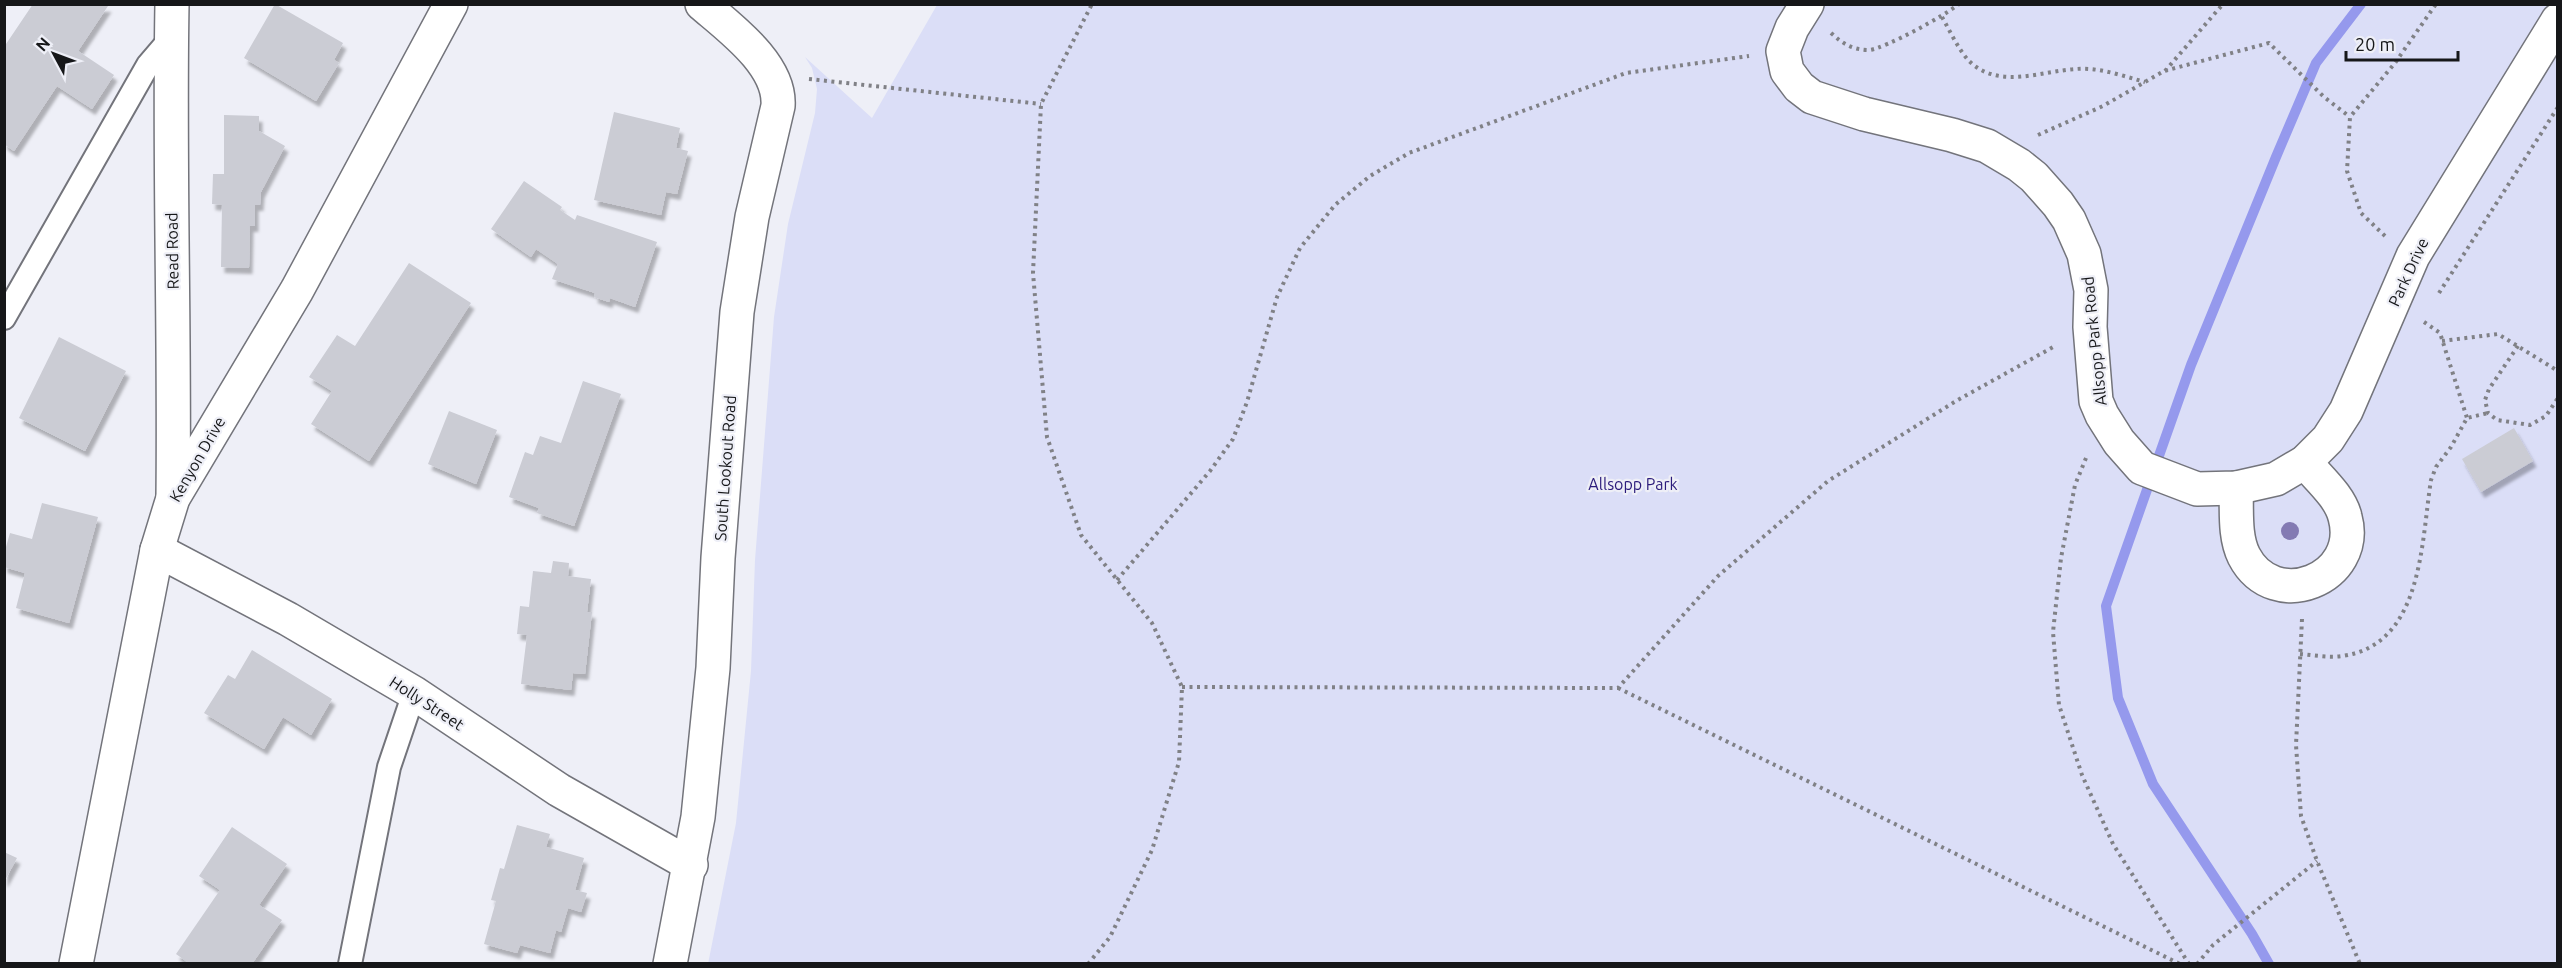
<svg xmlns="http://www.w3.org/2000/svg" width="2562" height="968" font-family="Ubuntu,sans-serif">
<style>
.green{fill:#dbdef7}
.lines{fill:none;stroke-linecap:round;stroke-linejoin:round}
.stream{stroke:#9599ed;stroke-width:10}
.building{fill:#cbccd4;filter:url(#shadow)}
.service-casing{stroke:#73747b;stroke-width:26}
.minor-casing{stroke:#73747b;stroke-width:36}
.path{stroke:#808186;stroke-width:4;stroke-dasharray:3 4.5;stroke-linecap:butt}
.service{stroke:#fff;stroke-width:22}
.minor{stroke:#fff;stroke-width:33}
.tree{fill:#837ab3}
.labels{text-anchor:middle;stroke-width:4.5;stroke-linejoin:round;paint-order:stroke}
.street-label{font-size:16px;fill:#161719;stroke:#eeeff7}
.park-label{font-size:16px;fill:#2b1b7b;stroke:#eeeff7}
</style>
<defs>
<filter id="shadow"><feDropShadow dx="3.5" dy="6" stdDeviation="1.5" flood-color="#0004"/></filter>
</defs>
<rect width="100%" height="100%" fill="#eeeff7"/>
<!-- green -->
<polygon class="green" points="937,5 2557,5 2557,963 708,964 736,823 751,671 755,560 774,317 788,224 815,113 817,89 812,68 805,57 872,118"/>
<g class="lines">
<!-- stream -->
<polyline class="stream" points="2269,964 2252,934 2153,784 2118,698 2106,606 2191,365 2276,157 2316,63 2361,4"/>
</g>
<!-- building -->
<g class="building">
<polygon points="33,4 108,6 78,51 114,75 92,109 57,86 14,151 4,144 4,47"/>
<polygon points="275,4 343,43 334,60 339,63 316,101 244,58"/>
<polygon points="614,112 680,128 676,148 688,151 677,194 666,192 661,215 594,200"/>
<polygon points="224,115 259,116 259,131 285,146 261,192 260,205 255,205 255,226 250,226 249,268 221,267 222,205 212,204 213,174 224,174"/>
<polygon points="524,181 562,207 560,210 575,220 577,215 657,242 635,307 610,298 609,302 594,297 595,293 552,279 558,264 536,249 531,257 491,229"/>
<polygon points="409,263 471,303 369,461 311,424 332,391 309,377 337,335 355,346"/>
<polygon points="59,337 126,371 85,451 19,418"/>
<polygon points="583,381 621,394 574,526 537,513 539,508 509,497 525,452 533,455 540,436 561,443"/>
<polygon points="449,411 497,430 476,484 428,464"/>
<polygon points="2514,428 2533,461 2481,492 2462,459"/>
<polygon points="42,503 98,517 69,623 16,608 25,573 4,567 4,554 10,533 32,539"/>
<polygon points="553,561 569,563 568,576 591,579 587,612 592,612 585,674 573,673 571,690 521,684 527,635 517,634 520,606 529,607 533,571 551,573"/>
<polygon points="252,650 332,699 311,735 283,717 264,749 204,713 228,675 235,679"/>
<polygon points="517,825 550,834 546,847 584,858 575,890 587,893 581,912 568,908 561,932 556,930 550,953 520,945 517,953 484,944 496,901 491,900 500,868 504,869"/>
<polygon points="232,827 287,864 259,905 282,920 252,964 190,964 176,954 220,890 199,876"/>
<polygon points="4,852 17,858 4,882"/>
</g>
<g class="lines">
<!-- service casing -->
<g class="service-casing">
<g id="service">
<polyline points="4,318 148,65 172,37"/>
<polyline points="350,964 389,767 414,693"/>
</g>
</g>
<!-- minor casing -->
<g class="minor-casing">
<g id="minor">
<path d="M172,4c-3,165 3,329 1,494"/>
<polyline points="1807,4 1792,28 1783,51 1787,71 1799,87 1812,97 1864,114 1952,135 1987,146 2019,165 2034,177 2058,204 2069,220 2084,254 2091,290 2090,327 2096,401 2102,415 2119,442 2142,468 2197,489 2236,488 2276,479 2305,462 2328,439 2346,411 2413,256 2558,20"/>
<path d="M2236,488c1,22 -2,48 8,68 30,58 118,23 101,-39 -5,-21 -27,-39 -40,-55"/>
<polyline points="157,550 288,619 414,693 559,790 691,865"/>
<polyline points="76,964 157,550 173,498 297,290 451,4"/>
<path d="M670,964l28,-147 15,-149 5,-110 19,-246 15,-95 26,-111c3,-41 -48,-78 -76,-102"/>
</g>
</g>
<!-- path -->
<g class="path">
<path d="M1942,17c8,14 16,32 27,44 30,29 72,10 107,8 23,-2 47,7 69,13"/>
<path d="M1831,33c12,11 22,17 38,17 15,-1 77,-35 90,-46"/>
<polyline points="2165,71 2223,4"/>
<polyline points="809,79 1041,104"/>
<polyline points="2038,135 2103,106 2164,71 2269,43 2324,97 2350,117"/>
<polyline points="2385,236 2361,213 2347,171 2350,117 2395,63 2436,4"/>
<polyline points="2439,293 2558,107"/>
<polyline points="2424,322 2440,333 2467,418"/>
<polyline points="2442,341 2498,334 2558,371"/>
<polyline points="2518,346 2489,389 2485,400 2488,413 2497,420 2530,425 2546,416 2558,398"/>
<polyline points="2086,458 2075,485 2061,558 2053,632 2059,705 2082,775 2113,844 2189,964"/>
<polyline points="1117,580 1210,471 1233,439 1247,402 1277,297 1300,248 1335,205 1370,176 1409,153 1626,73 1749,56"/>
<polyline points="2302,619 2296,745 2301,816 2317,861 2360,964"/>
<path d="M2300,654c14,1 29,4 42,2 81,-11 79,-113 89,-176l5,-13 15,-20 16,-29 21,-5"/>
<polyline points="1182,687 1618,688 1718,576 1828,481 1956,401 2055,346"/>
<polyline points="1618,688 2180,964"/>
<polyline points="1088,964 1110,937 1152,850 1179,762 1182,687 1152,623 1081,535 1047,437 1033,273 1041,104 1092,4"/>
<polyline points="2197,964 2213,945 2317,861"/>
</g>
<!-- service -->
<use href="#service" class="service"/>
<!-- minor -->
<use href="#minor" class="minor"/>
</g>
<!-- trees -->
<circle class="tree" cx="2290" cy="531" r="9"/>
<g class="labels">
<!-- street labels -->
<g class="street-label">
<text transform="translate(172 251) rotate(-91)" y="6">Read Road</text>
<text transform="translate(2408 272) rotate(-65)" y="6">Park Drive</text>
<text transform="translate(2094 341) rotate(-96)" y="6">Allsopp Park Road</text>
<text transform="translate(197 459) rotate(-60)" y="6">Kenyon Drive</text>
<text transform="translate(725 468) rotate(-86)" y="6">South Lookout Road</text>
<text transform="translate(427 703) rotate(33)" y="6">Holly Street</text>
</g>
<!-- park labels -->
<g class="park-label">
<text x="1633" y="490">Allsopp Park</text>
</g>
</g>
<!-- border -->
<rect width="2562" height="968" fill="none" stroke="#161719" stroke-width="12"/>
<!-- north arrow -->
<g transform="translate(54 54) rotate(311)" stroke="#eeeff7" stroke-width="4.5" paint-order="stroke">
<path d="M0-4.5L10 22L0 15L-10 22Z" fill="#161719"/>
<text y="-9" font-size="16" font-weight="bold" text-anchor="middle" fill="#161719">N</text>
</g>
<!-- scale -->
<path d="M2346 51v9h112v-9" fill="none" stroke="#161719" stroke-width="3"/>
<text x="2355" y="51" font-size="18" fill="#161719" stroke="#eeeff7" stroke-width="4.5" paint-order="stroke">20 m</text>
</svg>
